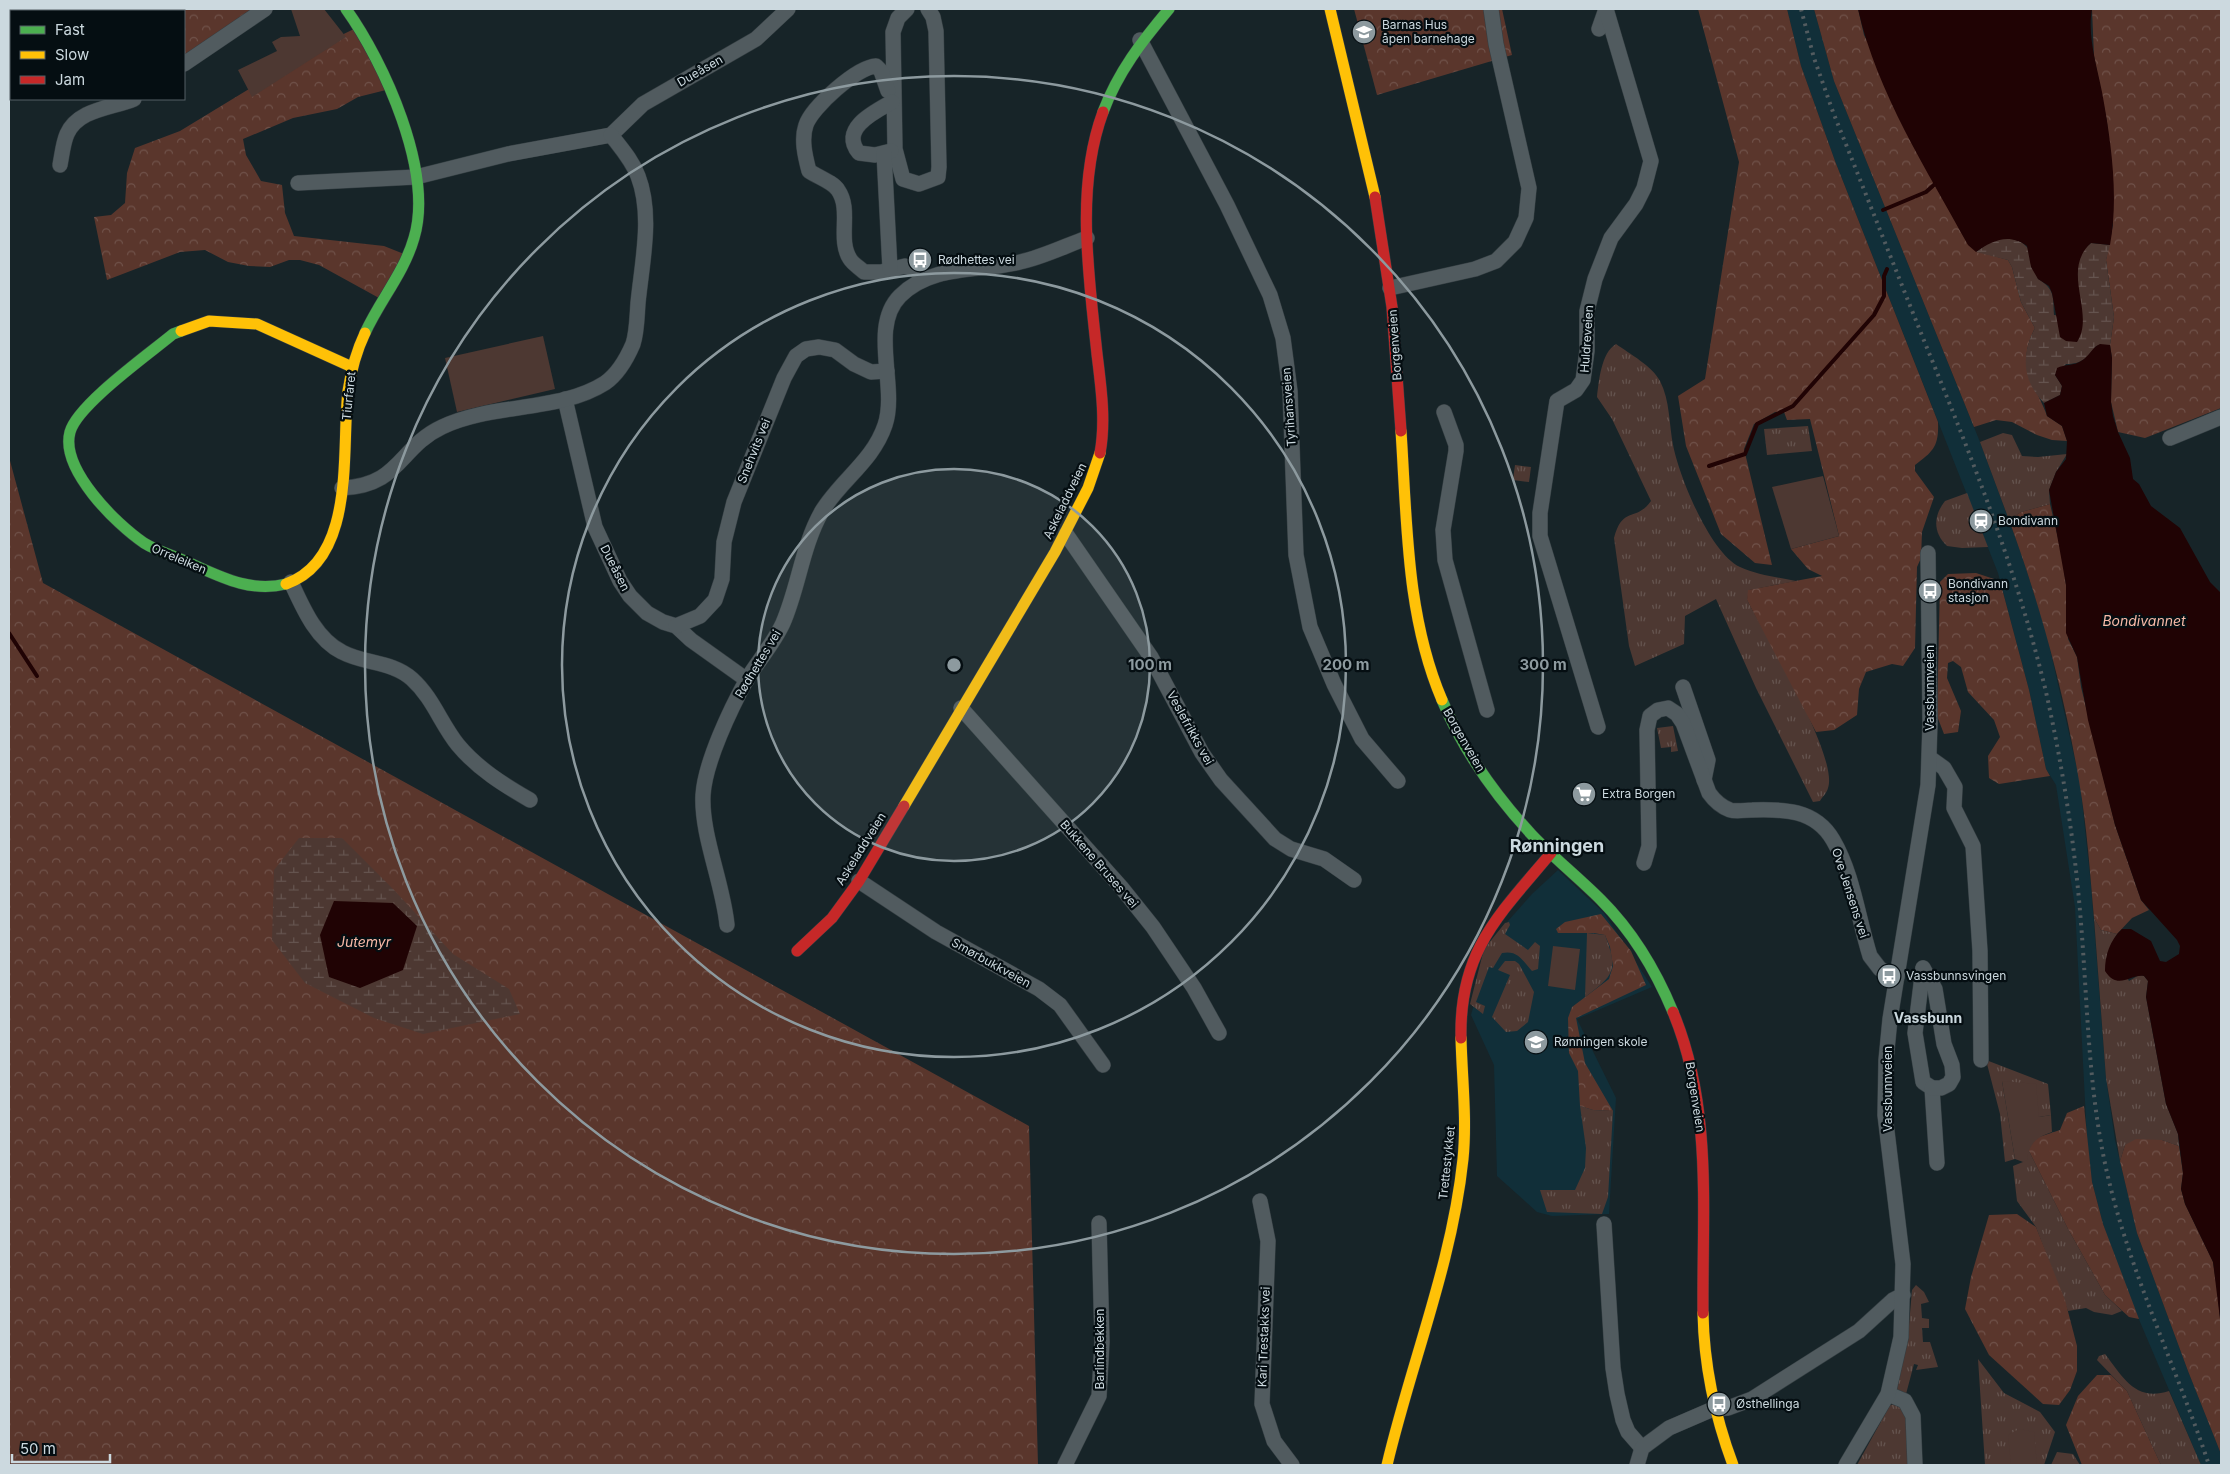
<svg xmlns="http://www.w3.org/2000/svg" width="2230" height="1474" font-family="Inter,sans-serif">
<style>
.built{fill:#112f39}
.grass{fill:url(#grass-tufts)}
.forest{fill:url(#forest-crowns)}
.wetland{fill:url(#wetland-marsh)}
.garden{fill:#4d3832}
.water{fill:#200304}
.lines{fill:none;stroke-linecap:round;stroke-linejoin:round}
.stream{stroke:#200304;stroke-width:4}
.street-casing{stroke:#343e42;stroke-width:16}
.fast-casing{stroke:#343e42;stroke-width:12}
.slow-casing{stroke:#343e42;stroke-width:12}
.jam-casing{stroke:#343e42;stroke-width:12}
.street{stroke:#515b5f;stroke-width:15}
.fast{stroke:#4caf50;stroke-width:11}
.slow{stroke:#ffc107;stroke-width:11}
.jam{stroke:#c62828;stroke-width:11}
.rail{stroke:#525b5f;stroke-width:4;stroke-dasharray:2.5 5;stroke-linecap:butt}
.ring{fill:none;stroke:#8d9a9f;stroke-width:2.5}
.labels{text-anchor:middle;stroke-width:4.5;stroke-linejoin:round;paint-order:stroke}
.poi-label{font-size:12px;fill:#ccd9df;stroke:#050e12;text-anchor:start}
.street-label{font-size:12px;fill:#ccd9df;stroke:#050e12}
.water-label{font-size:14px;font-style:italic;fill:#f7b9a7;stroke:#050e12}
.neighbourhood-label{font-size:14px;font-weight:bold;fill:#ccd9df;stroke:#050e12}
.district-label{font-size:18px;font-weight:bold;fill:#ccd9df;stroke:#050e12}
.centre{fill:#8d9a9f;stroke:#050e12;stroke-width:2.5}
.ring-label{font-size:15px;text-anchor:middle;font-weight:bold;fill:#8d9a9f;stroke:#050e12;stroke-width:4.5;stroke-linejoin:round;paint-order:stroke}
</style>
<defs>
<pattern id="grass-tufts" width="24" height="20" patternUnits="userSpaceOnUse" patternTransform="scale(1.25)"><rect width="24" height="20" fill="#4d3832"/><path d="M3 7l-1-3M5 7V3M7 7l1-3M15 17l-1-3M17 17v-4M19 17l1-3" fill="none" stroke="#65544f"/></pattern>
<pattern id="forest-crowns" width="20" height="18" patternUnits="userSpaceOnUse" patternTransform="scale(1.25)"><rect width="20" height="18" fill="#5a362c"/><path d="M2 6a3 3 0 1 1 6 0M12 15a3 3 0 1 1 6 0" fill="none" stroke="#70524a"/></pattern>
<pattern id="wetland-marsh" width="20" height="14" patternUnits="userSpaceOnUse" patternTransform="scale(1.25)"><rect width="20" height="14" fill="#4d3832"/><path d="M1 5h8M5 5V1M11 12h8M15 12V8" fill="none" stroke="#65544f"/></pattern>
</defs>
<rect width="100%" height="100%" fill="#172428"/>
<!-- built -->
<g class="built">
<polygon points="1787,9 1814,9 1834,81 1980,442 2021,553 2046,631 2080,782 2091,885 2106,1078 2115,1140 2137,1233 2188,1371 2221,1454 2221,1465 2201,1465 2123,1282 2103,1224 2092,1182 2087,1140 2075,907 2056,785 2046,769 2029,690 1998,573 1835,161 1801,66"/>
<polygon points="1558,870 1604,913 1652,987 1577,1019 1616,1098 1609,1214 1552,1216 1537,1212 1497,1176 1494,1065 1471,1015 1489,951 1508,921 1532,894"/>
</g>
<!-- grass -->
<g class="grass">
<path d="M1616,344c14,10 36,22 44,37 10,19 9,44 13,64 6,31 37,108 67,122 17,8 37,10 56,14l-47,9 -2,10c17,33 92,157 81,188 -1,5 -6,9 -8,13l-7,1 -57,-114 -40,-89 -31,17 -1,28 -49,22 -6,-20 -15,-108c9,-33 21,-15 37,-37l-39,-82 -15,-22c2,-16 4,-44 19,-53z"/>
<polygon points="1808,426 1812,451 1767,455 1764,429"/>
<polygon points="2003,433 2012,435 2022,456 2038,457 2067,454 2056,472 2049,490 2050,504 2021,512 2009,520 1980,442"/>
<polygon points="1515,465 1531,467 1529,482 1513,480"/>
<path d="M1967,493l21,54 -26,1 -15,-2c-14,-13 -14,-30 -2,-45z"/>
<polygon points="1673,726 1678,751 1671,752 1671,747 1661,748 1657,728"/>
<polygon points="2094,918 2101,930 2117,934 2110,947 2129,981 2139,975 2144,976 2148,981 2146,997 2166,1104 2178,1134 2179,1146 2162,1140 2125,1145 2120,1161 2106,1078"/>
<path d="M1509,922l1,3 -5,9 23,16 7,-8 5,4 -2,23 -6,2c-10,-11 -14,-21 -30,-18l-9,15 -4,-1 -13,35 9,4 -2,8 -13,-10 14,-55 21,-26z"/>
<path d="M1587,933l18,2c14,36 8,41 -20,62z"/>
<polygon points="1505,961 1515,961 1519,964 1534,992 1528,1022 1517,1031 1506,1032 1492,1017 1510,975 1498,970"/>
<polygon points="1986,1060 2048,1084 2051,1115 2039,1117 2002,1081 2015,1159 2005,1162 2000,1114"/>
<polygon points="1580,1106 1593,1110 1613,1111 1608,1197 1602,1214 1547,1212 1540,1190 1575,1190 1585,1168 1586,1148"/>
<polygon points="2028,1149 2068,1229 2105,1295 2122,1311 2112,1315 2094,1312 2086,1308 2068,1311 2036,1227 2017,1201 2013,1166 2023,1162"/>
<polygon points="1916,1285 1924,1292 1929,1302 1921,1304 1922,1318 1929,1319 1929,1328 1922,1328 1923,1342 1930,1342 1938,1367 1916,1370 1918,1365 1914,1364 1906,1394 1895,1389 1908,1337 1912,1290"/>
<path d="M2105,1354c18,23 30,48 64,37l32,74h-40l-34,-74 -30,-31 2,-4z"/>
<polygon points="1978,1359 2004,1393 2040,1412 2055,1432 2044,1465 1985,1465"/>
<polygon points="1900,1403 1904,1407 1912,1465 1857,1465 1890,1405"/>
<polygon points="2057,1452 2073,1454 2080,1465 2051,1465"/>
</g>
<!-- forest -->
<g class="forest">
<polygon points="183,9 258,9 184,61"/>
<polygon points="1354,9 1502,9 1512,55 1377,95"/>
<path d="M1698,9h89l14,57 34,95 103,261c1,25 -5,29 -23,43v6l19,26 -12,35 -1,26 -4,9 -2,81 -12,18 -11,-2 -26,8 -7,17 -2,26 -23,15 -18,2 -69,-132 1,-10 74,-14 -14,-7 -17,-20 48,-13 -29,-117 -23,1 -3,-8h-9l-21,12 -10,25 28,116 -17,-2 -34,-29 -35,-88 -8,-50 27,-17 34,-217z"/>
<path d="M1814,9h44l6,26 112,216 32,9 4,7 9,35 14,26c-20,38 0,55 12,88l15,10 5,15 -15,-1 -15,-5 -25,-13 -16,-2 -22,7 -140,-346z"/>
<polygon points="2092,9 2221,9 2221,408 2145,438 2118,432 2111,402 2112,358 2110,345 2114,317 2106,260 2113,225 2111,159 2107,122 2094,56"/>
<polygon points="354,29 386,90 358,97 337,109 293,118 243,139 246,155 261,181 282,185 285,213 294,236 384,246 404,254 379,298 319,265 300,260 289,260 270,267 249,266 228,262 205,250 180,252 107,280 94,217 111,215 125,203 127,173 135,148 180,131 323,44"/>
<polygon points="9,457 43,583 1029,1126 1038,1465 9,1465"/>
<path d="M2050,504l12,51 4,30 2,54 9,18 4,30 34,138 26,75 8,10 -17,8 -15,16 -16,-4 -7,-12c-4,-45 -7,-92 -15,-137 -15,-89 -39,-177 -70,-261l12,-8z"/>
<polygon points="1976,573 2000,581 2029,690 2046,769 2050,776 1999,784 1989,778 1988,756 2000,737 1994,720 1968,692 1961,667 1953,661 1948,663 1947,678 1961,711 1958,732 1944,734 1937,716 1940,582 1948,574"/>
<polygon points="1601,914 1631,951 1646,985 1576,1018 1585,1063 1613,1111 1593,1110 1580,1106 1578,1071 1569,1053 1568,1018 1572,1007 1609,979 1613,966 1610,947 1605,935 1594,933 1558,933 1556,929 1565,922"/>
<polygon points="2084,1106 2092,1182 2103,1224 2139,1319 2129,1317 2105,1295 2068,1229 2028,1149 2036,1138 2060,1130 2067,1113"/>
<polygon points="2136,1139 2162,1140 2179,1146 2183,1173 2181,1189 2185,1204 2213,1262 2217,1288 2221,1327 2221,1454 2188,1371 2137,1233 2120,1161 2125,1145"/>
<polygon points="2017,1214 2036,1227 2065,1300 2077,1346 2077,1371 2070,1390 2059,1405 2043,1404 1989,1355 1965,1309 1971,1277 1989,1215"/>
<polygon points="2097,1375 2111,1375 2127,1391 2161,1465 2082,1465 2066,1425 2078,1396"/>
</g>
<!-- wetland -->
<g class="wetland">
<path d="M2005,238c28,2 26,19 33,41 17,10 15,18 16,36l28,1c-3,-17 -9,-50 0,-65 2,-3 7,-6 9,-8l19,2 -4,15 8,57 -4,28 -14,1c-9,12 -14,18 -30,18l-11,11 7,11 -2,9 -16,8c-22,-23 -23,-48 -9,-75l-14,-26 -9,-35 -4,-7 -32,-8 15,-11z"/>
<polygon points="299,838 342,838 395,891 453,954 509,989 520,1014 423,1034 374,1018 305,983 272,940 274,870"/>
</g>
<!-- garden -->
<g class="garden">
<polygon points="291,9 324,9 346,37 252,97 238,70 277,51 272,42 281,37 300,36"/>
<polygon points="543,336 555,389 457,412 445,358"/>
<polygon points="1823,476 1839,536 1791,549 1772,487"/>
<polygon points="1553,946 1580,949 1575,990 1548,986"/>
<path d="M2002,1081l34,3 3,33 12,-2 1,17c-15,5 -23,11 -25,28l-4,2 -8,-3z"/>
<polygon points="2019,1429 2034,1432 2037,1465 2011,1465 2008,1435"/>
</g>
<!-- water -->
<g class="water">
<path d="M1858,9h234c-5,27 5,57 10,83 9,49 17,104 8,153l-19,-2c-31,28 5,70 -14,99l-11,-1 -6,-4 -8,-44 -3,-7 -11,-7 -7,-12 -4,-21c-18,-13 -34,-6 -51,6l-8,-7c-41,-75 -91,-152 -110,-236z"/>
<path d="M2100,344l10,1 2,13 -1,44 2,14 5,16 12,26 3,21 6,5 12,22 29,22 30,54 11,11v734l-8,-65 -28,-58 -4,-15 2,-16 -5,-39 -12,-30 -20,-107 2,-16 -4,-5c-14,-2 -26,15 -39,-5 0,-16 5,-31 17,-42h9l20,12 9,20 6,1 13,-8 1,-8 -3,-6 -36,-40 -26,-75 -27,-105 -11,-63 -11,-24v-48l-17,-95 7,-18 10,-13 1,-18 -5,-15 -15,-10 -3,-13 16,-8 2,-9 -7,-11 2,-7c8,-4 17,-2 24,-7 8,-4 11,-14 19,-17z"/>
<polygon points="334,901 393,903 417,926 403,970 360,988 329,977 320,935"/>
</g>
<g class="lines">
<!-- stream -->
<g class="stream">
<polyline points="1883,210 1926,192 1935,184"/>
<polyline points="1709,466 1745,454 1757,424 1793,406 1874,315 1884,296 1884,276 1887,269"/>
<polyline points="9,633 37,676"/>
</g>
<!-- street casing -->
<g class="street-casing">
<g id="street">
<polyline points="907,9 898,18 893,32 895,149 903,179 919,184 938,177 939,167 936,31 933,17 928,9"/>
<polyline points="79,11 82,9"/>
<polyline points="1599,29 1606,9"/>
<polyline points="1140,40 1227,205 1270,295 1283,338 1290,391 1296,555 1310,627 1334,684 1362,739 1398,781"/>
<polyline points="184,64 265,9"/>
<polyline points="9,81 11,76"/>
<path d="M888,91l-7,-20 -5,-5c-19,1 -64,41 -70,59 -5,14 -1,31 3,46 9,6 24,11 29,19 14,20 -1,49 12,69 3,5 10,9 14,13h17l24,-6 8,3"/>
<path d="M891,151l-16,4 -16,-2c-20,-24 15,-41 33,-51"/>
<polyline points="884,153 890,269"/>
<path d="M60,165c2,-10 3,-22 7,-31 11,-25 45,-26 67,-35"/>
<polyline points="298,183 416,177 508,154 611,135 643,104 756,39 788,9"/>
<polyline points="1390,288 1475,269 1496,261 1515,242 1526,218 1529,188 1496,44 1491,9"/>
<polyline points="565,399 595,527 620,581 630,596 647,613 663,622 676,626 691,640 747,680"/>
<polyline points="1444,412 1456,445 1456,451 1443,530 1445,560 1487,710"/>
<polyline points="2170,438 2221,417"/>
<path d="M342,488c58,-2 57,-41 100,-61 50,-24 118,-15 163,-44 13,-9 22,-25 28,-39 4,-12 4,-28 5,-41 4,-41 15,-88 0,-127 -6,-16 -17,-28 -27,-41"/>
<polyline points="1066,534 1151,657 1202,753 1221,780 1275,839 1291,849 1324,859 1354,880"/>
<path d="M291,582c12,26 25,57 51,70 22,12 50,9 70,27 21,19 29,45 46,66 20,24 46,40 72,55"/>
<polyline points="676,626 700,616 715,600 722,579 724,542 734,502 784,378 796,356 806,349 819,347 835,350 854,364 871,372 887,371"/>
<polyline points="1683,687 1708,760 1704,780"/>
<polyline points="961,708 1121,887 1153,927 1194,988 1219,1033"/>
<polyline points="1598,727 1540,536 1540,513 1557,401 1576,390 1583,380 1587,351 1587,311 1595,279 1611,238 1636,204 1644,188 1651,161 1606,9"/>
<polyline points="1930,758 1944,768 1955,787 1954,808 1973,846 1980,951 1981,1060"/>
<path d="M1644,863l5,-17 -2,-116 3,-14 8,-6 10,-2 9,6 6,9 26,70c5,7 13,14 21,17 6,2 16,0 22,0 31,-1 63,-1 81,30 20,34 25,78 37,116l10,13 17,8"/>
<polyline points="859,881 936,932 1039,989 1060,1005 1103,1065"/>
<path d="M727,925c-4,-42 -26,-90 -24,-130 2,-33 28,-87 44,-116 11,-18 27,-36 36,-56 16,-37 19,-77 39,-112 19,-31 51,-50 63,-86 13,-38 -16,-98 15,-129 32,-32 79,-24 120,-34 23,-5 45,-16 67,-24"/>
<polyline points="1923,968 1915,1033 1923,1082 1932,1088 1937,1163"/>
<polyline points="1923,968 1935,989 1944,1044 1952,1065 1953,1077 1949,1084 1941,1088 1932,1088"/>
<polyline points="1260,1201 1268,1241 1262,1404 1274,1441 1292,1465"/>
<polyline points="1604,1224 1613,1368 1617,1394 1623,1420 1628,1432 1642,1448"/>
<polyline points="1888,1394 1905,1401 1913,1416 1915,1465"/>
<polyline points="1065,1465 1099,1396 1102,1342 1099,1223"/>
<polyline points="1637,1465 1642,1448 1669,1428 1713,1409 1728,1408 1752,1399 1859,1331 1893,1300 1903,1295"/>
<polyline points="1846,1465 1888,1394 1901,1337 1903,1264 1885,1115 1886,1060 1890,1019 1928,785 1930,723 1928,553"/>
</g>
</g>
<!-- fast casing -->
<g class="fast-casing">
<g id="fast">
<path d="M346,9c38,53 88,163 68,229 -10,35 -34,62 -49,95"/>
<path d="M1103,112c15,-40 39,-71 66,-103"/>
<path d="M181,331l-8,3c-24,20 -96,71 -103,98 -10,37 46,92 74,111 13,8 28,12 41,18 34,15 64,32 101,23"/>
<path d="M1442,700c21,50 53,95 90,135 22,23 47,43 69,65 31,31 55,71 72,112"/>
</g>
</g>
<!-- slow casing -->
<g class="slow-casing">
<g id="slow">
<polyline points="1330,9 1375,197"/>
<polyline points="181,331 209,321 257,324 352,367"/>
<path d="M1401,431c6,90 5,185 41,269"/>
<path d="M286,584c71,-25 55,-135 62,-193 3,-20 8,-39 17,-58"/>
<polyline points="904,806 1055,552 1088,488 1100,453"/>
<path d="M1703,1313c1,54 11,101 30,152"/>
<path d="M1387,1465c24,-102 65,-201 76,-306 4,-40 -1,-80 -2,-121"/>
</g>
</g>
<!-- jam casing -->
<g class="jam-casing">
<g id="jam">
<polyline points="1375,197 1392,307 1401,431"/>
<path d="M1100,453c6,-32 1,-66 -3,-99 -8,-78 -22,-166 6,-242"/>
<polyline points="797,951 832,918 859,881 904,806"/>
<path d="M1673,1012c40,96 29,199 30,301"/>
<path d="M1461,1038c-2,-87 38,-123 90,-185"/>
</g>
</g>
<!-- street -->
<use href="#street" class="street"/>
<!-- fast -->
<use href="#fast" class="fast"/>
<!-- slow -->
<use href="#slow" class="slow"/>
<!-- jam -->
<use href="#jam" class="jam"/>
<!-- rail -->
<path class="rail" d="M1801,9l13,49 19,54c31,77 61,154 92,231 47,115 92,228 121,349 17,76 29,154 35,231 6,74 7,147 20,220 20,113 72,214 108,322"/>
</g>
<!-- distance rings -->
<circle cx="954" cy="665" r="196" fill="#8d9a9f" fill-opacity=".12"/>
<g class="ring">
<circle cx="954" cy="665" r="196"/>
<circle cx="954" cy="665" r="392"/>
<circle cx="954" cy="665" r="589"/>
</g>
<!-- icons -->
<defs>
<g id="school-disc" transform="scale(1.25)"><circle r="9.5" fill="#8d9a9f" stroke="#050e12"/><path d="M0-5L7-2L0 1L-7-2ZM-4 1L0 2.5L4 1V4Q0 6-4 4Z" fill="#fff"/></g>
<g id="bus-disc" transform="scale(1.25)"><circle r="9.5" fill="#8d9a9f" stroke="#050e12"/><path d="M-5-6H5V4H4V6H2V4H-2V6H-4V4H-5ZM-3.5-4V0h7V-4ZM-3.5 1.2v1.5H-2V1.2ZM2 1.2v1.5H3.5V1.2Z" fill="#fff"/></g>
<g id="station-disc" transform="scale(1.25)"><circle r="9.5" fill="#8d9a9f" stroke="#050e12"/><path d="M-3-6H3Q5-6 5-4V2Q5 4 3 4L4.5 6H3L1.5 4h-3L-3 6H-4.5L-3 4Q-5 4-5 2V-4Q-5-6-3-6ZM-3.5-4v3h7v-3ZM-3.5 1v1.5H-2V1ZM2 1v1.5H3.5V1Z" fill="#fff"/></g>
<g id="supermarket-disc" transform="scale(1.25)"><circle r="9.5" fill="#8d9a9f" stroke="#050e12"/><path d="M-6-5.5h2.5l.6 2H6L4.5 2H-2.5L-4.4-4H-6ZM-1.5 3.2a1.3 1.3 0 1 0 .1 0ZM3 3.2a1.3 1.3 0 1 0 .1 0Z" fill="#fff"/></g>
</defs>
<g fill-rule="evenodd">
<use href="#school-disc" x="1364" y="32"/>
<use href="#bus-disc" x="920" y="260"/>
<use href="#station-disc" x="1981" y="521"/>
<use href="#bus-disc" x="1930" y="591"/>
<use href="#supermarket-disc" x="1584" y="794"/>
<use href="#bus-disc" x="1889" y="976"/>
<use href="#school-disc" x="1536" y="1042"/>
<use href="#bus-disc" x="1719" y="1404"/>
</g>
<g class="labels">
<!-- poi labels -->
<g class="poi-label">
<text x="1382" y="29">Barnas Hus<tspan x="1382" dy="14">åpen barnehage</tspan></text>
<text x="938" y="264">Rødhettes vei</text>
<text x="1998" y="525">Bondivann</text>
<text x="1948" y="588">Bondivann<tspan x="1948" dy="14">stasjon</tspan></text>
<text x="1602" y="798">Extra Borgen</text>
<text x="1906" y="980">Vassbunnsvingen</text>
<text x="1554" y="1046">Rønningen skole</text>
<text x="1736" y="1408">Østhellinga</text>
</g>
<!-- street labels -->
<g class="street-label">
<text transform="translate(700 71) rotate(-30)" y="4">Dueåsen</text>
<text transform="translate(1587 339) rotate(-86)" y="4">Huldreveien</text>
<text transform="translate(1395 345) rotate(-94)" y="4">Borgenveien</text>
<text transform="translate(349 396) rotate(-84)" y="4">Tiurfaret</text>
<text transform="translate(1289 407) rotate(-94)" y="4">Tyrihansveien</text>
<text transform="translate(754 451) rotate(-68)" y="4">Snehvits vei</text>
<text transform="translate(1065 501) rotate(-64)" y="4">Askeladdveien</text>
<text transform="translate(179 559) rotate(23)" y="4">Orreleiken</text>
<text transform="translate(615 568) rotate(63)" y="4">Dueåsen</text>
<text transform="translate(758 664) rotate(-59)" y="4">Rødhettes vei</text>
<text transform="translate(1930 688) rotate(-90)" y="4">Vassbunnveien</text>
<text transform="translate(1190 728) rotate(61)" y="4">Veslefrikks vei</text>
<text transform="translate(1464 740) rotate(60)" y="4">Borgenveien</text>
<text transform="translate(861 849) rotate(-58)" y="4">Askeladdveien</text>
<text transform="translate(1099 864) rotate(49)" y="4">Bukkene Bruses vei</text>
<text transform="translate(1850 893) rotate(72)" y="4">Ove Jensens vei</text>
<text transform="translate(991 963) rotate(29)" y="4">Smørbukkveien</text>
<text transform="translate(1888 1089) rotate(-90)" y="4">Vassbunnveien</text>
<text transform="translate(1695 1097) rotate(81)" y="4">Borgenveien</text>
<text transform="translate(1447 1163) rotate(-84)" y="4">Trettestykket</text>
<text transform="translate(1264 1337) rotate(-88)" y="4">Kari Trestakks vei</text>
<text transform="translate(1100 1349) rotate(-90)" y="4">Barlindbekken</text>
</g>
<!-- water labels -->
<g class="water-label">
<text x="2144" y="626">Bondivannet</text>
<text x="364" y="947">Jutemyr</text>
</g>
<!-- neighbourhood labels -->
<g class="neighbourhood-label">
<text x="1928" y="1023">Vassbunn</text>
</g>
<!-- district labels -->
<g class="district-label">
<text x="1557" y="852">Rønningen</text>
</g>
</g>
<circle cx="954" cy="665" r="8" class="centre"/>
<g class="ring-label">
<text x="1150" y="670">100 m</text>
<text x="1346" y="670">200 m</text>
<text x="1543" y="670">300 m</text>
</g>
<!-- border -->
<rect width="2230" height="1474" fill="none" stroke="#ccd9df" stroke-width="20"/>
<!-- legend -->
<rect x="10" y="10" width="175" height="90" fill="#050e12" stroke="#555f64"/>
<rect x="20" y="26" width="25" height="8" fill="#4caf50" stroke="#555f64"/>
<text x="55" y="35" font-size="15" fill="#ccd9df">Fast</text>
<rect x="20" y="51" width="25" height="8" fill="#ffc107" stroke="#555f64"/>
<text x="55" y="60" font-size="15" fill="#ccd9df">Slow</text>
<rect x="20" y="76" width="25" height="8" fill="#c62828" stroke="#555f64"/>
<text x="55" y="85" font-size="15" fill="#ccd9df">Jam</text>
<!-- scale -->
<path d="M12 1454v8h98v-8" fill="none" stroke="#ccd9df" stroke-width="2.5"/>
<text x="20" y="1454" font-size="15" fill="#ccd9df" stroke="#050e12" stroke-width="4" paint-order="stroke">50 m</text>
</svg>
